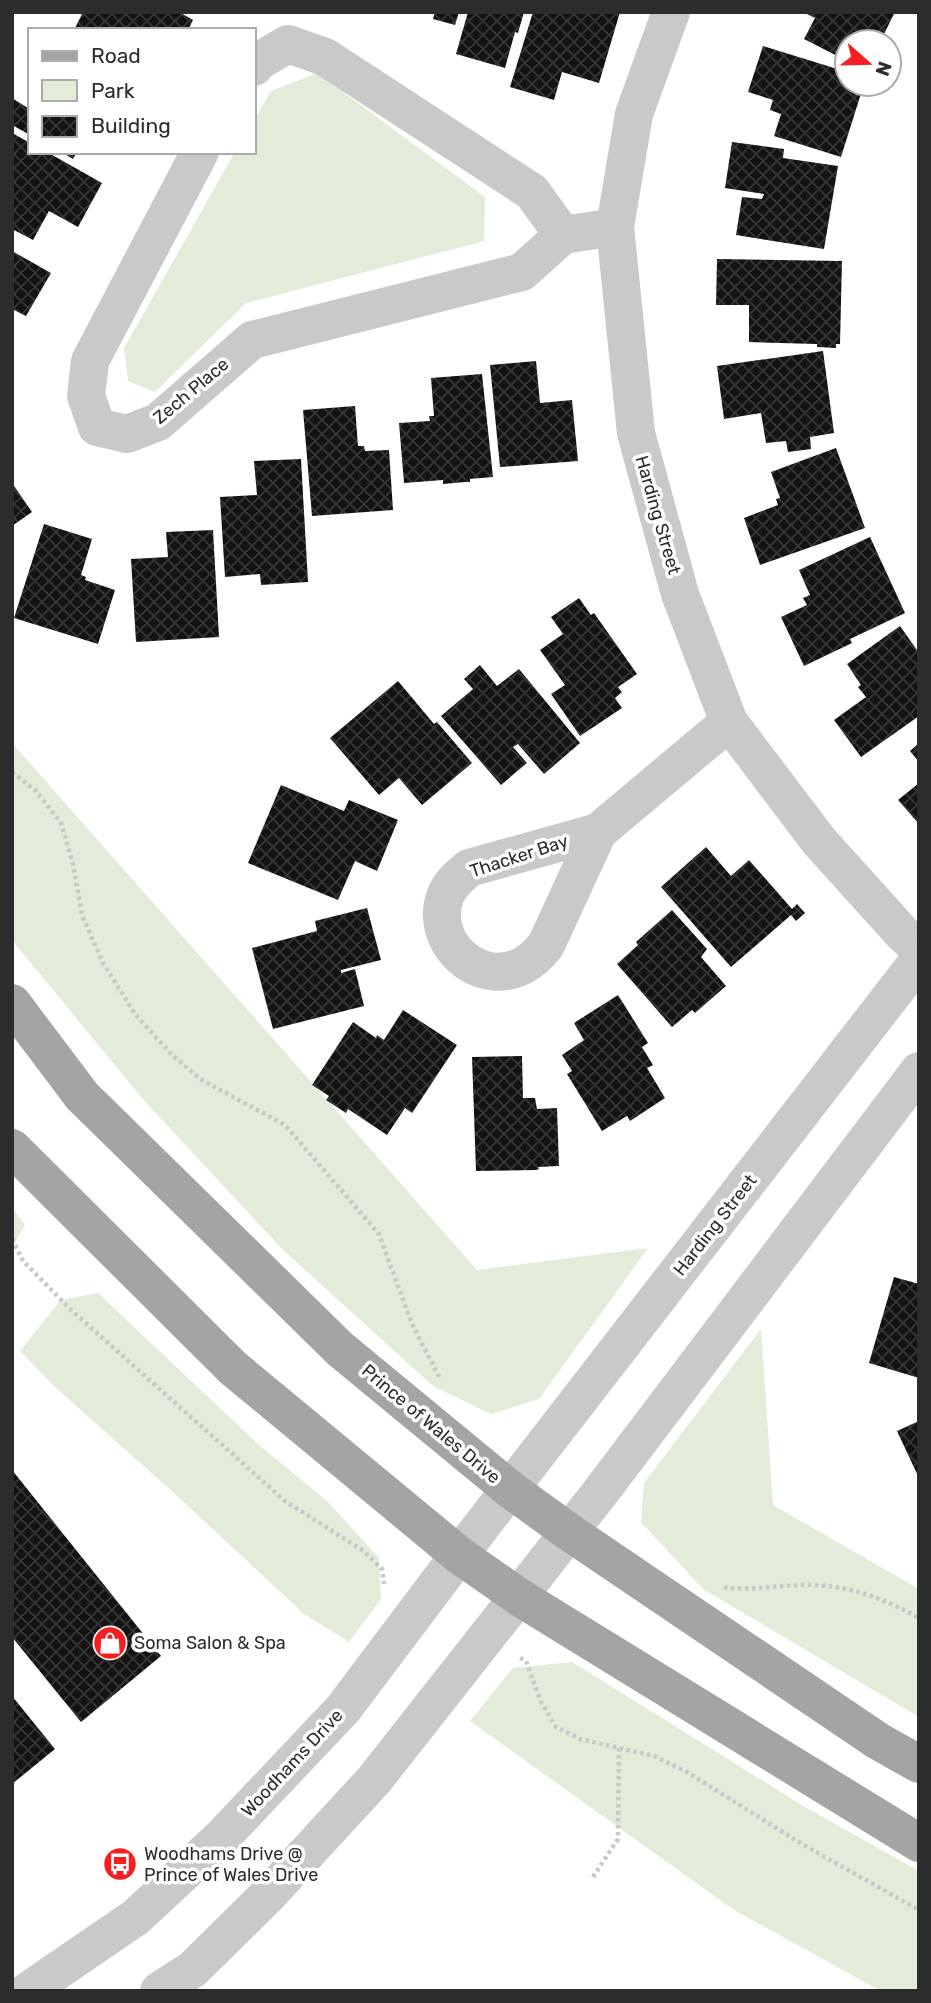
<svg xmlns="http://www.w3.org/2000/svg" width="931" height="2003" font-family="Rubik,sans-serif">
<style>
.green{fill:#e2ecd8}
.building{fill:url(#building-cross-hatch)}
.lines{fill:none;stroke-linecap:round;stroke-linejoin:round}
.path{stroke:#c9c9c9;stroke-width:4.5;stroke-dasharray:3.5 3.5;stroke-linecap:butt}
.minor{stroke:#c9c9c9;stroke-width:38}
.major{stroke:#a4a4a4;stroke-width:38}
.labels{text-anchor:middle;stroke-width:7;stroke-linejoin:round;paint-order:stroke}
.street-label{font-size:18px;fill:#2c2c2c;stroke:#fff}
.poi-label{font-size:18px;fill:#2c2c2c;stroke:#fff;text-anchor:start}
</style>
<defs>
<pattern id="building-cross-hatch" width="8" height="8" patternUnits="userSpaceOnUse" patternTransform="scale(1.75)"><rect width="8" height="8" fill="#131313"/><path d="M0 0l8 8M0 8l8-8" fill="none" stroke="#363636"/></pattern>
</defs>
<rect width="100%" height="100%" fill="#fff"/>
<!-- green -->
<g class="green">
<polygon points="317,73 485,197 484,241 246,303 155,392 128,381 124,348 235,152 254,152 254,120 271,91"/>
<polygon points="12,743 477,1270 648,1248 539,1399 491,1414 433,1386 281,1248 142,1098 12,940"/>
<polygon points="12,1208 25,1225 12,1247"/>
<polygon points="98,1293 259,1445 328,1502 379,1558 381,1599 349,1642 304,1614 175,1494 54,1386 20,1351 61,1300"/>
<polygon points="761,1329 773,1505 919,1589 919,1717 703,1589 641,1522 644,1483"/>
<polygon points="572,1662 805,1807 919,1871 919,1991 881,1991 734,1910 470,1721 513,1668"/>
</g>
<!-- building -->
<g class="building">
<polygon points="83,12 179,12 193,20 188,30 74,30"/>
<polygon points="435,12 459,12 455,25 433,19"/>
<polygon points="468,12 524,12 518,33 515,32 505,68 456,54"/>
<polygon points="533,12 620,12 599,83 562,72 554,100 510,87"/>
<polygon points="803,12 895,12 880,42 847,42 847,61 804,39 815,18"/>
<polygon points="763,46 847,72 847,84 864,84 841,157 774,136 781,114 770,110 773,100 748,92"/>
<polygon points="12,98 28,108 30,104 30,135 12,125"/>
<polygon points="14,134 30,143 30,152 47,152 102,183 78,227 49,211 33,240 12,229"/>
<polygon points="732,142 784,149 783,158 838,166 824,249 736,235 742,197 762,199 764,194 725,188"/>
<polygon points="61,152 77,152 73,159"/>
<polygon points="12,251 51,273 26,316 12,309"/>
<polygon points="717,259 842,261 840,344 836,344 836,348 817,347 817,344 749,342 749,305 716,305"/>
<polygon points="823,351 834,433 810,437 811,449 788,452 786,441 766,443 761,413 724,419 717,366"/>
<polygon points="536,361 540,403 572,400 578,461 500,467 490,365"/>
<polygon points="482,374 493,477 470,479 470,482 465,482 443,484 443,480 404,483 399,423 430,421 429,416 434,416 431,378"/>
<polygon points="355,406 358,446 364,446 365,451 389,450 393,510 312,516 303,410"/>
<polygon points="836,448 865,528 760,565 744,518 778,505 776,499 780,498 771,472"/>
<polygon points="301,459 308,582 261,585 260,574 225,577 220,497 257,495 254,461"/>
<polygon points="12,483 32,512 12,526"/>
<polygon points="44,524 92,539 81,575 86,577 85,580 115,590 98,644 14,618"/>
<polygon points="213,530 219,637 136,642 131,559 168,557 166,532"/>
<polygon points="870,537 905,613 850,639 852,643 804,666 781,617 807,605 803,598 810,595 799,570"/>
<polygon points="579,598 591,615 594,613 637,674 618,687 622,692 615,698 622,708 580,736 551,694 565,685 540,650 563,634 551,617"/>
<polygon points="900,626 919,653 919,716 861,757 834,720 866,697 858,687 861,685 847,664"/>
<polygon points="480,665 497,686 519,669 580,743 544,774 518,744 513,747 527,763 501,785 441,716 473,689 464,679"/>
<polygon points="398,681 434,724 437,722 472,763 422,805 399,778 379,795 330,738"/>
<polygon points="919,743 919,762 910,751"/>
<polygon points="919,783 919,824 898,800"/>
<polygon points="281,785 344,811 349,800 398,820 377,871 355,861 338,900 248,863"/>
<polygon points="706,847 731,876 749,860 792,909 797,904 805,913 796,921 791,915 731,967 661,887"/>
<polygon points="367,908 381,960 341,970 341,973 355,969 364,1006 273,1029 252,948 317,931 315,921"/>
<polygon points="672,910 707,949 701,957 726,986 695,1013 692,1010 672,1027 617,964 638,945 636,942"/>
<polygon points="618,995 648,1043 642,1047 653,1065 647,1068 665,1098 630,1121 627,1116 602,1131 567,1074 572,1071 562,1055 584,1040 574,1023"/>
<polygon points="403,1010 457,1045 412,1113 405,1108 387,1135 348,1109 346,1113 326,1100 329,1096 312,1085 353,1022 376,1038 377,1035 384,1040"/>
<polygon points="522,1056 523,1098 535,1098 537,1109 557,1108 559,1166 538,1167 539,1169 536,1170 476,1171 472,1057"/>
<polygon points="894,1277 919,1284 919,1378 869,1363"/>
<polygon points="919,1421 919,1478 897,1431"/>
<polygon points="12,1470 161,1656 81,1722 12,1637"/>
<polygon points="12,1696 55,1749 12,1784"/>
</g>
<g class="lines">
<!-- path -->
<g class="path">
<polyline points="12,772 36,791 61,823 73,864 82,915 103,963 135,1014 170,1053 200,1079 285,1125 379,1234 412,1324 439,1377"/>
<polyline points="12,1239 23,1261 70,1309 285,1501 362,1550 382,1569 384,1584"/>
<path d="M724,1587c31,5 62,-4 92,-2 38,2 71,15 103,33"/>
<polyline points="520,1658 526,1661 541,1702 556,1727 580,1739 654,1756 687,1772 802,1844 919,1910"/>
<polyline points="593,1877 618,1839 619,1748"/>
</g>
<!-- minor -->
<g class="minor">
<polyline points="671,12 634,114 615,227 636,433 680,594 729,722 819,841 903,934 919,948"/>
<polyline points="254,67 259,61 288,44 325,57 532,192 563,235"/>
<polyline points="200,152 90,361 86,396 97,427 127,434 158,422 252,340 522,272 563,235 615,227"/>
<path d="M598,832l-52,113c-7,9 -14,16 -24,21 -44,22 -93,-24 -77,-69 4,-13 15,-21 24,-29z"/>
<polyline points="598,832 729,722"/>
<polyline points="28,1991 136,1917 221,1838 343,1709 459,1555 919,960"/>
<polyline points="159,1991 193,1969 270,1893 374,1780 599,1494 919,1071"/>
</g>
<!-- major -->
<g class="major">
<polyline points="12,1003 82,1096 340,1349 511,1490 569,1532 878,1741 919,1764"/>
<polyline points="12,1148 233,1368 459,1555 519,1597 919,1843"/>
</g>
</g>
<!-- icons -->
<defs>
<g id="shop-disc" transform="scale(1.75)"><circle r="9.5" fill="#f31f23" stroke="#fff"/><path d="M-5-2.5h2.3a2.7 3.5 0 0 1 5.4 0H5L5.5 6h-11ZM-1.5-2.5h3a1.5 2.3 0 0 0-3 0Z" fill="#fff"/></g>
<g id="bus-disc" transform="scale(1.75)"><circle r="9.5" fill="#f31f23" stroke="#fff"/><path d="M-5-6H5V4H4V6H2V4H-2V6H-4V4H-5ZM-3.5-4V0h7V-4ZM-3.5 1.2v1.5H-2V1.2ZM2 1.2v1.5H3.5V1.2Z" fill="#fff"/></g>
</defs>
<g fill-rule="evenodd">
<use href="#shop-disc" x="110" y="1643"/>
<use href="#bus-disc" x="120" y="1864"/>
</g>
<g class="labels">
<!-- street labels -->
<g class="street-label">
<text transform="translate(191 391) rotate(-40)" y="6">Zech Place</text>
<text transform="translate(658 515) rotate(74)" y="6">Harding Street</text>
<text transform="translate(519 856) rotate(-18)" y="6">Thacker Bay</text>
<text transform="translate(715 1225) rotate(-52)" y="6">Harding Street</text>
<text transform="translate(431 1424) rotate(40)" y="6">Prince of Wales Drive</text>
<text transform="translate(292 1763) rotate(-47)" y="6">Woodhams Drive</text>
</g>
<!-- poi labels -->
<g class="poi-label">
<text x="134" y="1649">Soma Salon &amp; Spa</text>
<text x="144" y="1860">Woodhams Drive @<tspan x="144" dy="21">Prince of Wales Drive</tspan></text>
</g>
</g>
<!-- border -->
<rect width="931" height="2003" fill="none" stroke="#2c2c2c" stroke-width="28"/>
<!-- legend -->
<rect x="28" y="28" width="228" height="126" fill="#ffffff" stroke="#ababab" stroke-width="2"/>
<rect x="42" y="51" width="35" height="10" fill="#a4a4a4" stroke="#ababab" stroke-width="2"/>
<text x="91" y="63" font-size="21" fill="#2c2c2c">Road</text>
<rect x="42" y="80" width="35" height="21" fill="#e2ecd8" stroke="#ababab" stroke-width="2"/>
<text x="91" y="98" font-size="21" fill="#2c2c2c">Park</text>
<rect x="42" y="116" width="35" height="21" fill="url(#building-cross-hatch)" stroke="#ababab" stroke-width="2"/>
<text x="91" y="133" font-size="21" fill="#2c2c2c">Building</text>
<!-- north arrow -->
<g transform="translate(868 63) rotate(110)"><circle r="33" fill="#ffffff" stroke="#ababab" stroke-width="2"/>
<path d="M0-5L12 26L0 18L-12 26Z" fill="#f31f23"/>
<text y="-10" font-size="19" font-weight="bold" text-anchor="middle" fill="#2c2c2c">N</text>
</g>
</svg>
